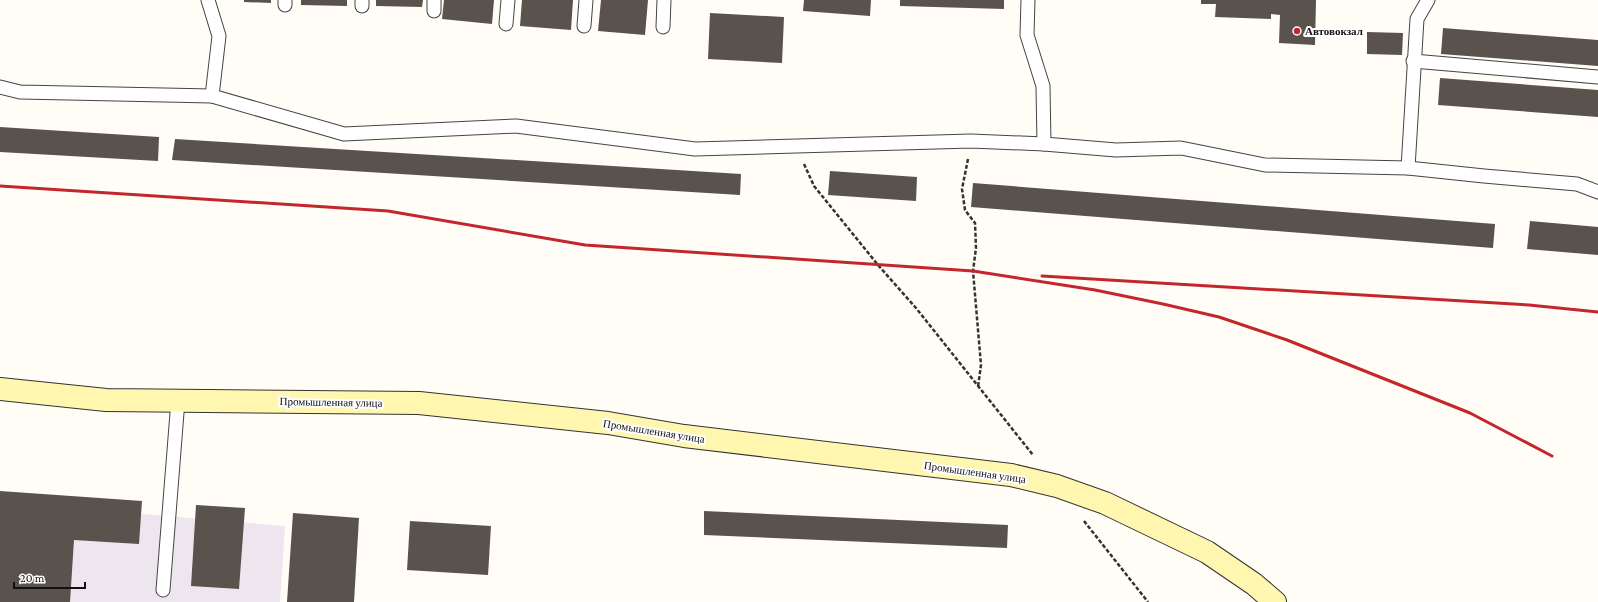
<svg xmlns="http://www.w3.org/2000/svg" width="1598" height="602" font-family="'Crimson Pro',serif">
<style>
.industrial{fill:#eee6ef}
.building{fill:#5a524d}
.lines{fill:none;stroke-linecap:round;stroke-linejoin:round}
.lane-casing{stroke:#444;stroke-width:15}
.secondary-casing{stroke:#333;stroke-width:24}
.path{stroke:#333;stroke-width:2.5;stroke-dasharray:4 2;stroke-linecap:butt}
.lane{stroke:#fff;stroke-width:13}
.secondary{stroke:#fff6b0;stroke-width:22}
.rail{stroke:#c4262e;stroke-width:3}
.poi-dot{fill:#c4262e;stroke:#fff;stroke-width:1.5}
.labels{text-anchor:middle;stroke-width:4;stroke-linejoin:round;paint-order:stroke}
.poi-label{font-size:11px;font-weight:bold;fill:#111;stroke:#fff;text-anchor:start}
.street-label{font-size:11px;fill:#111;stroke:#fff}
</style>
<rect width="100%" height="100%" fill="#fffdf5"/>
<!-- industrial -->
<polygon class="industrial" points="0,502 285,526 280,602 0,602"/>
<!-- building -->
<g class="building">
<polygon points="244,0 271,0 271,3 244,2"/>
<polygon points="301,0 347,0 347,6 301,5"/>
<polygon points="376,0 423,0 422,7 376,6"/>
<polygon points="444,0 494,0 492,24 442,19"/>
<polygon points="522,0 573,0 571,30 520,26"/>
<polygon points="601,0 648,0 645,35 598,31"/>
<polygon points="804,0 871,0 870,16 803,11"/>
<polygon points="900,0 1004,0 1004,9 900,6"/>
<polygon points="1201,0 1316,0 1315,45 1279,43 1280,15 1271,14 1271,19 1215,17 1216,4 1201,4"/>
<polygon points="710,13 784,17 782,63 708,59"/>
<polygon points="1443,28 1598,40 1598,66 1441,54"/>
<polygon points="1367,32 1403,33 1402,55 1367,54"/>
<polygon points="1440,78 1598,90 1598,117 1438,105"/>
<polygon points="0,127 159,137 158,161 0,152"/>
<polygon points="175,139 741,174 740,195 172,160"/>
<polygon points="830,171 917,177 916,201 828,195"/>
<polygon points="973,183 1495,224 1493,248 971,207"/>
<polygon points="1530,221 1598,227 1598,255 1527,249"/>
<polygon points="0,491 142,501 139,544 74,540 70,602 0,602"/>
<polygon points="196,505 245,508 239,589 191,586"/>
<polygon points="704,511 1008,525 1007,548 704,535"/>
<polygon points="293,513 359,518 354,602 287,602"/>
<polygon points="410,521 491,526 488,575 407,570"/>
</g>
<g class="lines">
<!-- lane casing -->
<g class="lane-casing">
<g id="lane">
<polyline points="208,0 219,36 212,96"/>
<polyline points="1028,0 1027,35 1043,86 1044,144"/>
<polyline points="285,5 285,0"/>
<polyline points="362,6 362,0"/>
<polyline points="434,11 434,0"/>
<polyline points="506,24 508,0"/>
<polyline points="584,26 586,0"/>
<polyline points="663,27 664,0"/>
<polyline points="1413,61 1598,77"/>
<polyline points="0,87 20,92 212,96 344,134 516,126 695,149 971,141 1044,144 1116,150 1181,148 1265,165 1408,168 1484,176 1577,184 1598,192"/>
<polyline points="1408,168 1417,19 1428,0"/>
<polyline points="163,590 178,400"/>
</g>
</g>
<!-- secondary casing -->
<g class="secondary-casing">
<polyline id="secondary" points="0,389 106,400 419,403 608,423 684,436 1011,475 1057,486 1105,503 1207,552 1254,584 1275,602"/>
</g>
<!-- path -->
<g class="path">
<polyline points="968,159 962,189 965,210 975,223 976,248 973,271 981,365 978,387"/>
<polyline points="804,164 814,186 878,265 916,308 1033,455"/>
<polyline points="1084,521 1148,602"/>
</g>
<!-- lane -->
<use href="#lane" class="lane"/>
<!-- secondary -->
<use href="#secondary" class="secondary"/>
<!-- rail -->
<g class="rail">
<polyline points="0,186 388,211 585,245 973,271 1095,290 1163,304 1219,317 1287,340 1470,413 1552,456"/>
<polyline points="1042,276 1529,305 1598,312"/>
</g>
</g>
<!-- markers -->
<circle class="poi-dot" cx="1297" cy="31" r="4"/>
<g class="labels">
<!-- poi labels -->
<g class="poi-label">
<text x="1305" y="35">Автовокзал</text>
</g>
<!-- street labels -->
<g class="street-label">
<text transform="translate(331 402) rotate(1)" y="4">Промышленная улица</text>
<text transform="translate(654 431) rotate(9)" y="4">Промышленная улица</text>
<text transform="translate(975 472) rotate(8)" y="4">Промышленная улица</text>
</g>
</g>
<!-- scale -->
<path d="M14 582v6h71v-6" fill="none" stroke="#111111" stroke-width="2"/>
<text x="20" y="582" font-size="12" fill="#111111" stroke="#ffffff" stroke-width="3" paint-order="stroke">20 m</text>
</svg>
